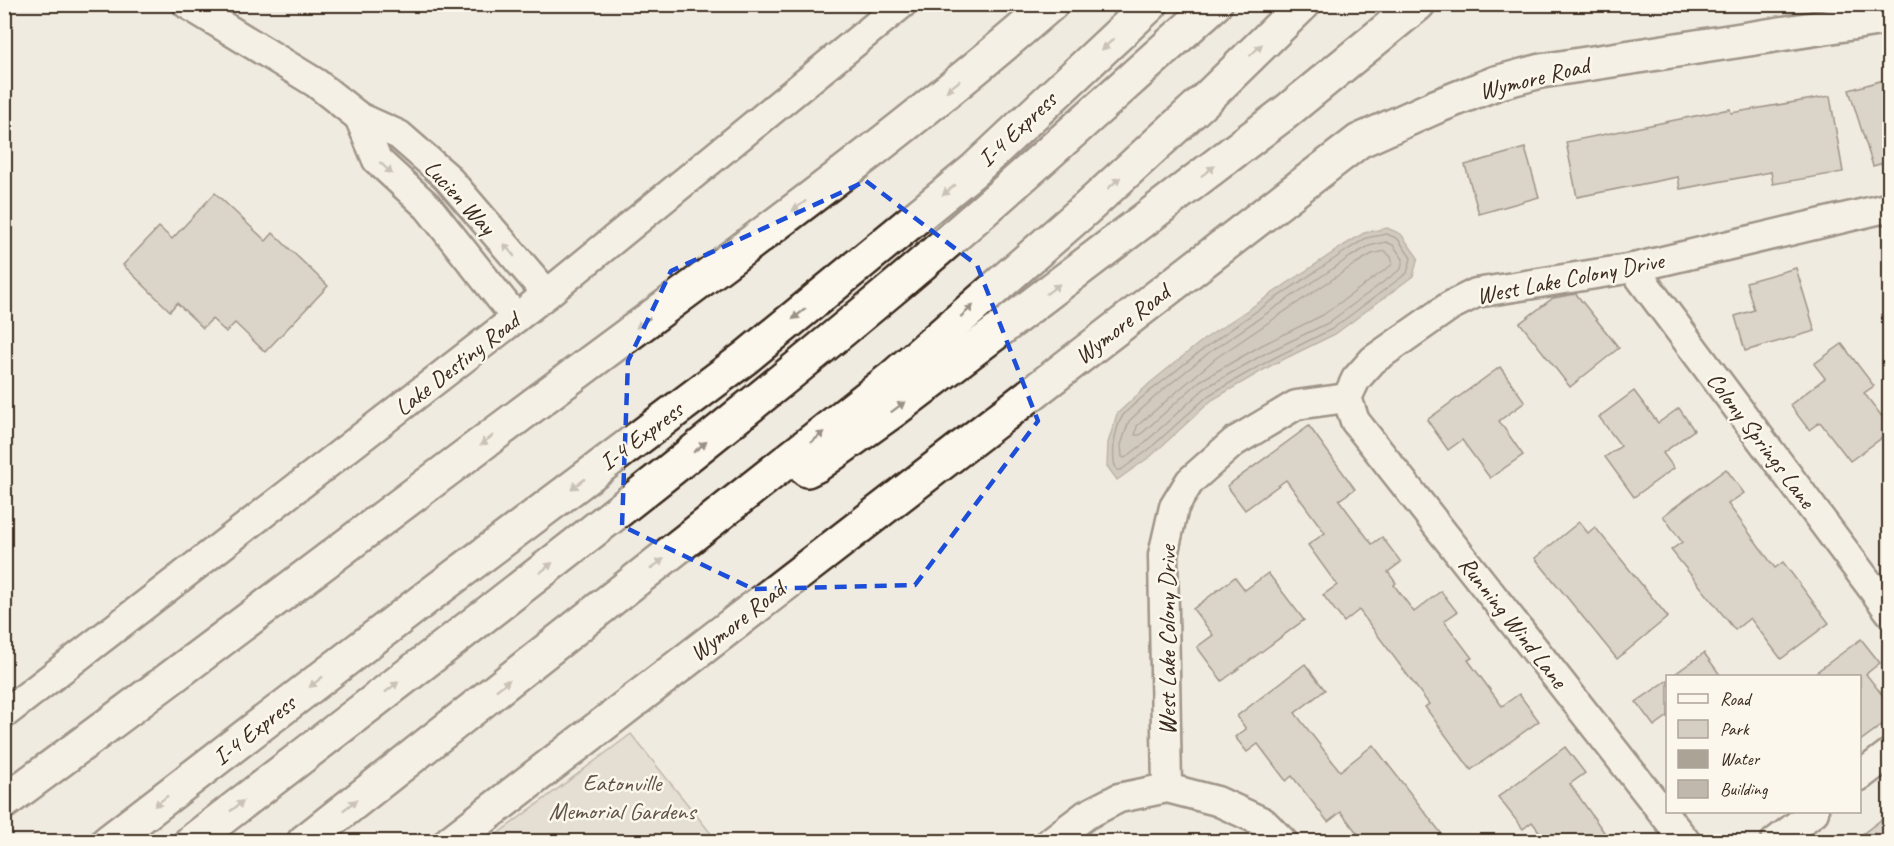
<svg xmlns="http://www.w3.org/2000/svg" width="1894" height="846" font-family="Caveat,sans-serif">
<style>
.green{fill:#d5cec3;stroke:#887c70;stroke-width:1.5}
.water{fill:#aca397;stroke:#7f7367;stroke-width:1.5}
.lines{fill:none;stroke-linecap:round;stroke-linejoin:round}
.shore{stroke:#685a4e;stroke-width:1.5}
.building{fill:#c0b8ad;stroke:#3b2a1e;stroke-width:1.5}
.minor-casing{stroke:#3b2a1e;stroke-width:33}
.major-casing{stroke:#3b2a1e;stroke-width:38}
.highway-casing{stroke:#3b2a1e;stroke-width:38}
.minor{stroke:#fbf7ec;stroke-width:28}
.major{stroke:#fbf7ec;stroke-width:33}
.highway{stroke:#fbf7ec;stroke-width:33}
.oneway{fill:#9b9085}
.marked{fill:none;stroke:#1d4ed8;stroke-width:4.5;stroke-dasharray:12 8;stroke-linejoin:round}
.labels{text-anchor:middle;stroke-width:5;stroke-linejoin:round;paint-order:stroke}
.street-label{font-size:24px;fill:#3b2a1e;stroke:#fbf7ec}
.park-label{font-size:24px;fill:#625347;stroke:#fbf7ec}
</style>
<rect width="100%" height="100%" fill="#f0ebe0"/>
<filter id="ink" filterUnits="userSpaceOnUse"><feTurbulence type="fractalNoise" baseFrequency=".0167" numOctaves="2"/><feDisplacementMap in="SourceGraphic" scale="12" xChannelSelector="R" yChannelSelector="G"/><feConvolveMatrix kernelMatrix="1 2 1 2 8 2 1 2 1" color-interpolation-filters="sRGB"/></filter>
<g filter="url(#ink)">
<!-- green -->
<polygon class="green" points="631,734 717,841 488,841"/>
<!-- water -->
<polygon class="water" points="1387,228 1401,234 1418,258 1413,276 1335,334 1272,365 1212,400 1151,456 1117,480 1107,466 1108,443 1117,414 1150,383 1203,340 1343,246 1364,233"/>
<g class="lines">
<!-- shore -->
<g class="shore">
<path d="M1387,234l11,5 13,19 -4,15 -75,56 -62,31 -61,35 -62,56 -26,19h-4c-7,-11 -2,-42 5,-53 6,-10 35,-31 45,-39 57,-47 118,-86 179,-127l20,-13z"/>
<polygon points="1386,242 1393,245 1403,259 1401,269 1328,323 1266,353 1205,388 1142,445 1125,458 1122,457 1121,445 1129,421 1159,393 1211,351 1350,257 1369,246"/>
<polygon points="1385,251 1391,257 1393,264 1323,315 1262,345 1200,381 1140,435 1135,435 1137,426 1216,358 1355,264 1372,254"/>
</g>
</g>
<!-- building -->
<g class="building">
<polygon points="1890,78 1890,161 1873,166 1849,90"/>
<polygon points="1830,96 1843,172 1773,184 1771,172 1680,189 1678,177 1577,197 1566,142 1730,109 1731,113"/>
<polygon points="1525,148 1539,197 1479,214 1465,165"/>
<polygon points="215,193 266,241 273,233 328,286 265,352 235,323 226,332 212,319 203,328 177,303 170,311 123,265 159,227 172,239"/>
<polygon points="1796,268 1815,331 1745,351 1735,316 1754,310 1746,282"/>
<polygon points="1576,294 1619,348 1570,387 1520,323 1553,298"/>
<polygon points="1842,344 1874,386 1864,393 1890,427 1890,432 1850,461 1820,422 1809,430 1790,405 1825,378 1814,364"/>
<polygon points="1500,367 1525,402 1499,421 1523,455 1490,478 1462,440 1448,450 1427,420"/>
<polygon points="1634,391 1658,423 1679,408 1694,430 1663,453 1674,468 1634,497 1605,457 1621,446 1599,417"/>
<polygon points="1309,426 1355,489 1339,500 1372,544 1382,537 1401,562 1388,572 1396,583 1394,585 1414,612 1441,591 1457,612 1444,621 1472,658 1468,660 1502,706 1519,694 1539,721 1471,770 1425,707 1429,704 1359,610 1344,622 1323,595 1337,585 1308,545 1325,533 1286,480 1245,510 1227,486"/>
<polygon points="1726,469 1744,493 1728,504 1775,568 1783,562 1829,623 1781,659 1750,618 1735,630 1671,550 1682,542 1663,516"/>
<polygon points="1579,522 1588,533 1595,527 1668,617 1617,659 1535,558"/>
<polygon points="1268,573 1304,620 1222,681 1197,647 1213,635 1193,609 1235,577 1245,590"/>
<polygon points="1861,639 1880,663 1866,674 1890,705 1890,719 1860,741 1860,676 1811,676"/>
<polygon points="1704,653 1721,676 1672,676"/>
<polygon points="1305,664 1325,690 1295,713 1340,771 1373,745 1448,842 1364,842 1341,812 1328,822 1292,776 1286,781 1258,744 1247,752 1235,737 1246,729 1237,716"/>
<polygon points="1668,680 1668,716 1654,726 1636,702"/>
<polygon points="1565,747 1585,773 1570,784 1611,842 1547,842 1532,822 1523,829 1498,797"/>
<polygon points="1890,813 1890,842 1852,842"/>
</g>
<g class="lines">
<!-- minor casing -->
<g class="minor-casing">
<g id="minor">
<polyline points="187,4 316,83 359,117 399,135 446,176 547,294"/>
<polyline points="359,117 377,160 428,207 516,318"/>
<polyline points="1633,268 1890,612"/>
<polyline points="1347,398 1356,379 1373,360 1450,306 1476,293 1633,268 1890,207"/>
<polyline points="1347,398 1355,421 1686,842"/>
<polyline points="4,714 547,294 902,4"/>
<polyline points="1860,776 1890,753"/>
<polyline points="1167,788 1163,555 1174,507 1190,481 1234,442 1296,405 1347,398"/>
<polyline points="1050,842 1086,815 1119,798 1167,788 1217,801 1263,822 1283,842"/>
<polyline points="1775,842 1814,812"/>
</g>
</g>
<!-- major casing -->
<g class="major-casing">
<polyline id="major" points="451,842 1359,141 1435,107 1496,83 1541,71 1890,17"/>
</g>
<!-- highway casing -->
<g class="highway-casing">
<g id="highway">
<polyline points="807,470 817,465 894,410 1286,112 1418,4"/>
<path d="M4,802c185,-136 367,-276 551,-413 167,-125 338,-247 496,-385"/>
<polyline points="108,842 426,598 745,358 973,171 1151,4"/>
<path d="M191,842c235,-181 472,-361 700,-552 110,-92 216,-190 324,-286"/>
<polyline points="304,842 892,378 1088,207 1206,99 1303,4"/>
</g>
</g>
<!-- minor -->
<use href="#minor" class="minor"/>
<!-- major -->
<use href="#major" class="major"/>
<!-- highway -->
<use href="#highway" class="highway"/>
</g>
<!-- one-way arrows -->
<defs><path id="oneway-solid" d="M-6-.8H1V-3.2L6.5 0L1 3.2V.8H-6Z" transform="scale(1.5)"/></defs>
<g class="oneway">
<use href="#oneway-solid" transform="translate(1108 44) rotate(137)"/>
<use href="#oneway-solid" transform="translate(1256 50) rotate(-44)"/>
<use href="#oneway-solid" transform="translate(953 86) rotate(142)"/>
<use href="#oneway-solid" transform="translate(386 168) rotate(43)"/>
<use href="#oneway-solid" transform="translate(1208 171) rotate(-37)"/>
<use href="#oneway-solid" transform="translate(1114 183) rotate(-42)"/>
<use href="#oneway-solid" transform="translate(949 190) rotate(141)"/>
<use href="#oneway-solid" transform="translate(799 206) rotate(143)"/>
<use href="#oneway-solid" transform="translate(509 250) rotate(-130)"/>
<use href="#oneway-solid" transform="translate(1053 289) rotate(-37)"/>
<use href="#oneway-solid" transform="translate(967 311) rotate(-42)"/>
<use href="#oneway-solid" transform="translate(799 314) rotate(141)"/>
<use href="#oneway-solid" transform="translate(643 323) rotate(143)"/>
<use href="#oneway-solid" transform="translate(898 407) rotate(-37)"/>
<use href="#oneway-solid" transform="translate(818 437) rotate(-38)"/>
<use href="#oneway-solid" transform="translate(487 440) rotate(143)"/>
<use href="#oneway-solid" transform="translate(700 447) rotate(-39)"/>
<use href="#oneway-solid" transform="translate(578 484) rotate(143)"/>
<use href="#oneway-solid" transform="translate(657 564) rotate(-38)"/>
<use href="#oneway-solid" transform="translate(546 568) rotate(-38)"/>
<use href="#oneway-solid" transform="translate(316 682) rotate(142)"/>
<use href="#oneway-solid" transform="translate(503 685) rotate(-38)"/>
<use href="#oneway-solid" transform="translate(392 687) rotate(-38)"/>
<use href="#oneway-solid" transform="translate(161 801) rotate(142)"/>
<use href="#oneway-solid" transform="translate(350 805) rotate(-38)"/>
<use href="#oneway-solid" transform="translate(237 806) rotate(-38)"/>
</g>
</g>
<!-- marked area -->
<path d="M0 0H1894V846H0ZM866,181l111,84 61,156 -123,164 -162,4 -131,-63 6,-165 43,-90z" fill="#f0ebe0" fill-opacity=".55" fill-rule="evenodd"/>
<path class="marked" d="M866,181l111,84 61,156 -123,164 -162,4 -131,-63 6,-165 43,-90z"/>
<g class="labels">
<!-- street labels -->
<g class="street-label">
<text transform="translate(1534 78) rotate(-14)" y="8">Wymore Road</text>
<text transform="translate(1017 129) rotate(-43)" y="8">I-4 Express</text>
<text transform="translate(460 197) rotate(47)" y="8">Lucien Way</text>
<text transform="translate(1570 278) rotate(-11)" y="8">West Lake Colony Drive</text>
<text transform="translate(1122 324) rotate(-38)" y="8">Wymore Road</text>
<text transform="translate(457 364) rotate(-38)" y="8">Lake Destiny Road</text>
<text transform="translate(641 436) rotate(-37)" y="8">I-4 Express</text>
<text transform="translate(1761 440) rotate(53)" y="8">Colony Springs Lane</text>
<text transform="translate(737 621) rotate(-38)" y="8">Wymore Road</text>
<text transform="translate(1513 622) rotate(52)" y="8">Running Wind Lane</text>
<text transform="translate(1167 640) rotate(-90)" y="8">West Lake Colony Drive</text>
<text transform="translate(254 730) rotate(-38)" y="8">I-4 Express</text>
</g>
<!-- park labels -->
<g class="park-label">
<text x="622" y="791">Eatonville<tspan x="622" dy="28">Memorial Gardens</tspan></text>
</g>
</g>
<!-- margin -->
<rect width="1894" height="846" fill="none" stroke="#fbf7ec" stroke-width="24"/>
<rect x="12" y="12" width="1870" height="822" fill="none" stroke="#3b2a1e" stroke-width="2" filter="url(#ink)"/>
<!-- legend -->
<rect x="1666" y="675" width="195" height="138" fill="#fbf7ec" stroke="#aea59a" stroke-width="1.5"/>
<rect x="1678" y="694" width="30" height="9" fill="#fbf7ec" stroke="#aea59a" stroke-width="1.5"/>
<text x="1720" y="705" font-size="18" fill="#3b2a1e">Road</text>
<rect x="1678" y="720" width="30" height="18" fill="#d5cec3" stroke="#aea59a" stroke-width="1.5"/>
<text x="1720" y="735" font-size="18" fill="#3b2a1e">Park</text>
<rect x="1678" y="750" width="30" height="18" fill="#aca397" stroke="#aea59a" stroke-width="1.5"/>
<text x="1720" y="765" font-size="18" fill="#3b2a1e">Water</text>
<rect x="1678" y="780" width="30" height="18" fill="#c0b8ad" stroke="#aea59a" stroke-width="1.5"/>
<text x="1720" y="795" font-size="18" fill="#3b2a1e">Building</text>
</svg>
